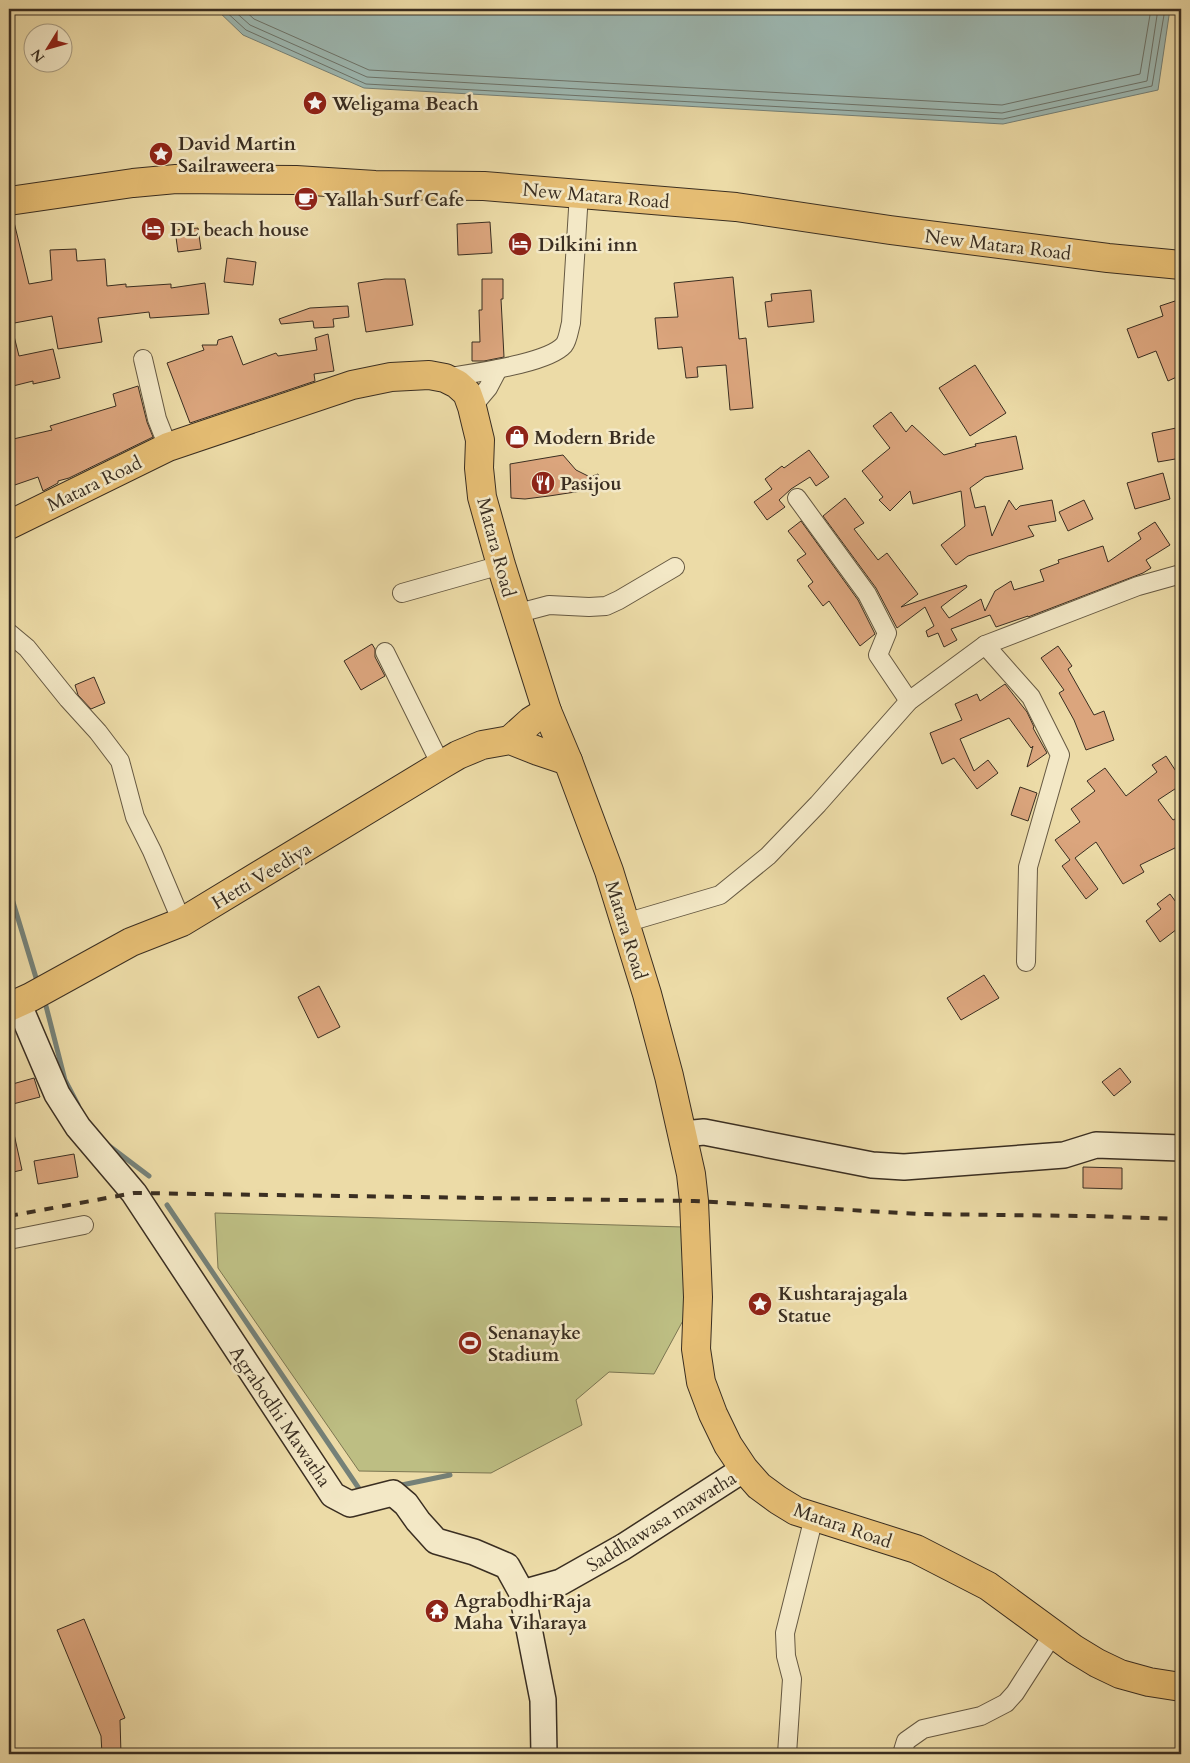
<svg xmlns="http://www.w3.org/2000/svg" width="1190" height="1763" font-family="Cardo,serif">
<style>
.green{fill:#bdbe83;stroke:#7c7652}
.water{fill:#9db8b2;stroke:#758178}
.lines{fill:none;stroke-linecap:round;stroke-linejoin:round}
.shore{stroke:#6c736a;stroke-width:1}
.stream{stroke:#758178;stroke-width:5}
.building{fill:#dba57d;stroke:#3a2e21}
.street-casing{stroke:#665942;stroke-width:20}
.secondary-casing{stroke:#3a2e21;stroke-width:28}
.primary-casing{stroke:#3a2e21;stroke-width:30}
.highway-casing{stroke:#3a2e21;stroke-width:30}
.street{stroke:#f3e8c6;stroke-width:18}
.secondary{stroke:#f3e8c6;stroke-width:25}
.primary{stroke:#e6be74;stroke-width:28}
.highway{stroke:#e6be74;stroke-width:28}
.rail{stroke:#3a2e21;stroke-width:4;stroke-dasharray:9 9;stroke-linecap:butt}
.labels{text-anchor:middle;stroke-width:5;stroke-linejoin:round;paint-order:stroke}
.poi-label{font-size:19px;font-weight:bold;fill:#3a2e21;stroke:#f3e8c6;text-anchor:start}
.street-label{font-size:19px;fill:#3a2e21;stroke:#f3e8c6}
</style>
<rect width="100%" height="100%" fill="#ecdba7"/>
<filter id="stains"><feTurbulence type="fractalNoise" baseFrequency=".004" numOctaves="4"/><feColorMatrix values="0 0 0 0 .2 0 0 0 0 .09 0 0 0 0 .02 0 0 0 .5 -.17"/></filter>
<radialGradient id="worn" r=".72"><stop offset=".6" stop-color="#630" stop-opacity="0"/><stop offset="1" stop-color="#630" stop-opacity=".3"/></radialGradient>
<!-- green -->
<polygon class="green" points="215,1213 683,1227 686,1315 654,1374 609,1372 576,1400 582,1425 491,1473 359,1471 218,1268"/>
<!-- water -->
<polygon class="water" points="216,9 1170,9 1158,90 1003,124 364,88 243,35"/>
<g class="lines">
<!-- shore -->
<g class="shore">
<polyline points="223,9 246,30 366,84 1003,119 1152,86 1165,9"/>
<polyline points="232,9 250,25 367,77 1002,113 1147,81 1158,9"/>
<polyline points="243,9 254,19 369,70 1002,105 1140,74 1151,9"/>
</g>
<!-- stream -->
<g class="stream">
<polyline points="9,889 37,981"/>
<polyline points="46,1006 65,1080 78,1105"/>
<polyline points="108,1145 149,1176"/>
<polyline points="167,1205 362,1493"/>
<polyline points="397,1486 450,1475"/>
</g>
</g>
<!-- building -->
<g class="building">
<polygon points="9,222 14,222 29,284 52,280 50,250 76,249 77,261 105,259 107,286 126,284 126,287 171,284 171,288 205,283 209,314 150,318 149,312 98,318 102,342 58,349 52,316 9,324"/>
<polygon points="490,222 492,253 458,255 457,224"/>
<polygon points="198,228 201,249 178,252 175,230"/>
<polygon points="227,258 256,262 253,285 224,282"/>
<polygon points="733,277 739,339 746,338 753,408 730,410 726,365 697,367 698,377 686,378 682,347 658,349 655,318 678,317 674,283"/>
<polygon points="385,279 405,279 413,325 366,332 358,283"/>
<polygon points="482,279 503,279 503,299 501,299 504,357 484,361 472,361 472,342 480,342 479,310 482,310"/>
<polygon points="811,290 814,322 768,327 765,302 772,301 771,294"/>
<polygon points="1181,299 1181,375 1168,381 1156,351 1138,358 1127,329 1163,316 1160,306"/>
<polygon points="348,306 349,317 333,319 334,327 314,328 313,321 281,324 279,319 310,308"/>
<polygon points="9,332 13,332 19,356 53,349 60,378 33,384 33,381 9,387"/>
<polygon points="328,334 334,371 314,374 315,381 190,423 167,363 204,350 202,345 217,345 218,340 232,336 243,365 276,353 278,356 317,350 315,338"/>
<polygon points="975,365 1006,413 970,436 939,388"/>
<polygon points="138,386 147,422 153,437 69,478 58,481 58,483 43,491 38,477 9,487 9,440 52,430 50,426 116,406 113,394"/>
<polygon points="891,412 906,432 912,425 944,455 976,446 975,444 1016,436 1023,469 985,477 970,488 975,508 985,506 992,536 1009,500 1016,510 1020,506 1052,500 1056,521 1028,526 1034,536 968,556 956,565 941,545 965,526 961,491 913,504 910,491 890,511 879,500 883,497 862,471 890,448 873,426"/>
<polygon points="1181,427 1181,458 1158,462 1152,433"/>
<polygon points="809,450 829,477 816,486 810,477 791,489 779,500 785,507 767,520 754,502 772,489 765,479 782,466 784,468"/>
<polygon points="563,455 576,470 590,477 598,474 600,483 608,487 549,496 525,499 511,498 510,464"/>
<polygon points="1163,473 1170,499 1135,509 1127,483"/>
<polygon points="845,498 864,523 854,529 878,560 887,553 918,594 901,607 966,585 967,587 941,607 949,618 981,599 985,611 995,591 1011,581 1014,590 1044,581 1040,570 1059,563 1058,560 1103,546 1108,562 1141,539 1138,533 1155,522 1170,545 1146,560 1151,568 1143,573 1028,617 1028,616 996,627 990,615 951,629 957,640 944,647 938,633 928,637 926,631 934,626 925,607 897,628 876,588 823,516"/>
<polygon points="1084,500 1093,519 1068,531 1059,512"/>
<polygon points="801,521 858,600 875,634 860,646 829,601 823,606 808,586 813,582 797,560 806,554 788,531"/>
<polygon points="372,644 375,649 375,657 385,676 361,690 344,661"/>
<polygon points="1058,646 1072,666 1068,669 1094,715 1104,711 1114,740 1086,750 1074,720 1059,693 1064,690 1041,658"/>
<polygon points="94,677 105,703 91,709 78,695 75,685"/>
<polygon points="1005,684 1027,712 1034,727 1033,728 1047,753 1027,767 1033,746 1031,748 1009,718 960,739 974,771 988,760 998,773 977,789 954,758 942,764 930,733 962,720 955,704 977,694 980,701"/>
<polygon points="1166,756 1181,779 1181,785 1158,800 1173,820 1181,816 1181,845 1140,865 1144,872 1123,884 1096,842 1075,858 1098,889 1086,899 1062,866 1070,860 1055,840 1080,822 1071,809 1095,791 1087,781 1105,768 1126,796 1157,772 1152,765"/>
<polygon points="1020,787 1037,793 1028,821 1011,815"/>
<polygon points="1170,894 1181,909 1181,926 1160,942 1146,921 1161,909 1157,904"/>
<polygon points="984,975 999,998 961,1020 947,998"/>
<polygon points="319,986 340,1027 318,1038 298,997"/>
<polygon points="1120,1068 1131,1082 1114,1096 1102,1082"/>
<polygon points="34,1078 40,1097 9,1105 9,1085"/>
<polygon points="14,1134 22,1170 9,1173 9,1135"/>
<polygon points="74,1154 78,1177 38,1184 34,1161"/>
<polygon points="1083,1167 1122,1168 1122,1189 1083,1188"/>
<polygon points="84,1619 125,1718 120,1720 121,1754 102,1754 101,1736 57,1630"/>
</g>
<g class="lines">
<!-- street casing -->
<g class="street-casing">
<g id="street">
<polyline points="143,359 157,419 168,447"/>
<path d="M445,378c27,-5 102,-14 119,-33 4,-5 5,-15 7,-22l8,-130"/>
<polyline points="472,407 488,388 498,369"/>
<polyline points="797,498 867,594 887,633 878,655 909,701"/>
<polyline points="402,593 501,565"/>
<polyline points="515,614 549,605 589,607 606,606 619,600 675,567"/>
<polyline points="9,633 27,648 68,699 98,732 120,761 135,817 152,851 182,922"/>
<polyline points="985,645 1031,697 1060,755 1028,867 1026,962"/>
<polyline points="385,652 441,765"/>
<polyline points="625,923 720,895 768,856 818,804 909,701 985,645 1138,586 1181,574"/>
<polyline points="9,1240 84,1225"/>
<polyline points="787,1754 792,1679 786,1656 785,1633 814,1517"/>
<polyline points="902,1754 906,1741 923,1729 981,1716 1006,1703 1015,1693 1053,1634"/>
</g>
</g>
<!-- secondary casing -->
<g class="secondary-casing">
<g id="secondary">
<polyline points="18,1003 57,1094 78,1127 134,1193 333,1495 350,1504 393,1493 406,1504 418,1521 436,1541 474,1552 507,1566 522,1593 543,1700 544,1754"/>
<polyline points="683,1134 704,1132 872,1165 904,1167 1064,1155 1096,1145 1181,1148"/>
<polyline points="522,1593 561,1582 623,1547 744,1469"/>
</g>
</g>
<!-- primary casing -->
<g class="primary-casing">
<g id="primary">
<polyline points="9,201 133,183 176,179 296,180 375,185 484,186 736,207 890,230 1108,258 1181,265"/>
<polyline points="510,740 531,721 547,711"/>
<polyline points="9,1007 31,997 131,942 182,922 441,765 458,755 482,745 510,740 538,751 568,761"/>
</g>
</g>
<!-- highway casing -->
<g class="highway-casing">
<polyline id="highway" points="9,525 168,447 352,385 391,377 429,375 445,378 457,384 467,393 472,407 480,440 479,468 482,497 501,565 547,711 568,761 609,871 647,994 669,1076 691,1174 694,1201 698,1297 696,1349 701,1382 713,1414 728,1445 744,1469 759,1486 778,1500 796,1511 916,1549 988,1586 1074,1649 1097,1663 1120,1674 1149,1682 1181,1687"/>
</g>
<!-- street -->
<use href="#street" class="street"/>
<!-- secondary -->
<use href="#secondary" class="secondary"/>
<!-- primary -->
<use href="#primary" class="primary"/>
<!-- highway -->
<use href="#highway" class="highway"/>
<!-- rail -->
<polyline class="rail" points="9,1216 134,1193 694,1201 920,1214 1087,1216 1181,1219"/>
</g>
<!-- icons -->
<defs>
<g id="sight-disc" transform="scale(1.25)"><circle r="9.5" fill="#8f2418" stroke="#f3e8c6"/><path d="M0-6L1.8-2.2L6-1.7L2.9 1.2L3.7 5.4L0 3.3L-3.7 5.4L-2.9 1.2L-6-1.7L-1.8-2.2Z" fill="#fff"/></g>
<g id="cafe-disc" transform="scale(1.25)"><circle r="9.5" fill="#8f2418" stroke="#f3e8c6"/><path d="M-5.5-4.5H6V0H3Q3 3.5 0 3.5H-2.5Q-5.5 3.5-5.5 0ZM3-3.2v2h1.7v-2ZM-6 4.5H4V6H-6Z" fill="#fff"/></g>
<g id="hotel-disc" transform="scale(1.25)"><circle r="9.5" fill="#8f2418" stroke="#f3e8c6"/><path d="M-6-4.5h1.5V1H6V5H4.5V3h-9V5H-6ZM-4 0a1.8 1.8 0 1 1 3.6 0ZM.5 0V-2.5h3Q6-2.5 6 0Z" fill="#fff"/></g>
<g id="shop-disc" transform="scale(1.25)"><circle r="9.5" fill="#8f2418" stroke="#f3e8c6"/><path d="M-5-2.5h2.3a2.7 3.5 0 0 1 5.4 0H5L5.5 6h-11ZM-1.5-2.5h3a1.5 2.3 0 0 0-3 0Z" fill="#fff"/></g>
<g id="restaurant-disc" transform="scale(1.25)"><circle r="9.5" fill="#8f2418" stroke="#f3e8c6"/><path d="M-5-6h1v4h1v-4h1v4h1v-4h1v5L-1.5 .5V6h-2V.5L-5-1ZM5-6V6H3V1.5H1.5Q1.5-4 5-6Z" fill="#fff"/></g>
<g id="stadium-disc" transform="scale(1.25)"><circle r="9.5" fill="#8f2418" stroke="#f3e8c6"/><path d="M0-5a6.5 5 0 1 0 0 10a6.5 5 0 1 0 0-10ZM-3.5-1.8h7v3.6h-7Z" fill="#fff"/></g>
<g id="temple-disc" transform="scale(1.25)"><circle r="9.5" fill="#8f2418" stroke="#f3e8c6"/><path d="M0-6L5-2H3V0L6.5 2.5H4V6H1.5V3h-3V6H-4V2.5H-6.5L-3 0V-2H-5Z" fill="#fff"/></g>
</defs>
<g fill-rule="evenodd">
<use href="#sight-disc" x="315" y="103"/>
<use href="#sight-disc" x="161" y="154"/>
<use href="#cafe-disc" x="306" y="199"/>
<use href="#hotel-disc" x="153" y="229"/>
<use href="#hotel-disc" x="520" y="244"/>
<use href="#shop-disc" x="517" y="437"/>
<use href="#restaurant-disc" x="543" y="483"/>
<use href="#sight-disc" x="760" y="1304"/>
<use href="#stadium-disc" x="470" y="1343"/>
<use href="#temple-disc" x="437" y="1611"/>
</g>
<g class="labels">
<!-- poi labels -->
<g class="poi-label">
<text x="332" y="110">Weligama Beach</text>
<text x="178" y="150">David Martin<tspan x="178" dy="22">Sailraweera</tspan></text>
<text x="324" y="206">Yallah Surf Cafe</text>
<text x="170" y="236">DL beach house</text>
<text x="538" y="251">Dilkini inn</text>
<text x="534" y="444">Modern Bride</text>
<text x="560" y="490">Pasijou</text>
<text x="778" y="1300">Kushtarajagala<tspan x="778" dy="22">Statue</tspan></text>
<text x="488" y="1339">Senanayke<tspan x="488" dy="22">Stadium</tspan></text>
<text x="454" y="1607">Agrabodhi Raja<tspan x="454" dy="22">Maha Viharaya</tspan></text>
</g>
<!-- street labels -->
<g class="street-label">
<text transform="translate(596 195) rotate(5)" y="7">New Matara Road</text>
<text transform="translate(998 244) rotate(7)" y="7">New Matara Road</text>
<text transform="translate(94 483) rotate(-26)" y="7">Matara Road</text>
<text transform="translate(497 547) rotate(75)" y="7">Matara Road</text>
<text transform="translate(261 875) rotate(-31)" y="7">Hetti Veediya</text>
<text transform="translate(627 930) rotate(73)" y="7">Matara Road</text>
<text transform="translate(281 1416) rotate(56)" y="7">Agrabodhi Mawatha</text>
<text transform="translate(661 1521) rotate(-32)" y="7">Saddhawasa mawatha</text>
<text transform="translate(843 1525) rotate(19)" y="7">Matara Road</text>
</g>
</g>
<!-- margin -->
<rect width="1190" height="1763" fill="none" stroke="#ecdba7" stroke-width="30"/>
<rect x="10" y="10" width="1170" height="1743" fill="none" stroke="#3a2e21" stroke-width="2.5"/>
<rect x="15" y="15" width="1160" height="1733" fill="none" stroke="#3a2e21"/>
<!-- north arrow -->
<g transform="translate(48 48) rotate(233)"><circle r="24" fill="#f3e8c6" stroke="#a99e84"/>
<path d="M0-4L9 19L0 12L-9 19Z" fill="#8f2418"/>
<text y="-8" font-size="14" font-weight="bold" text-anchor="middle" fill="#3a2e21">N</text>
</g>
<rect width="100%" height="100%" filter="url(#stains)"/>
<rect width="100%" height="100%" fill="url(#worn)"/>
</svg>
